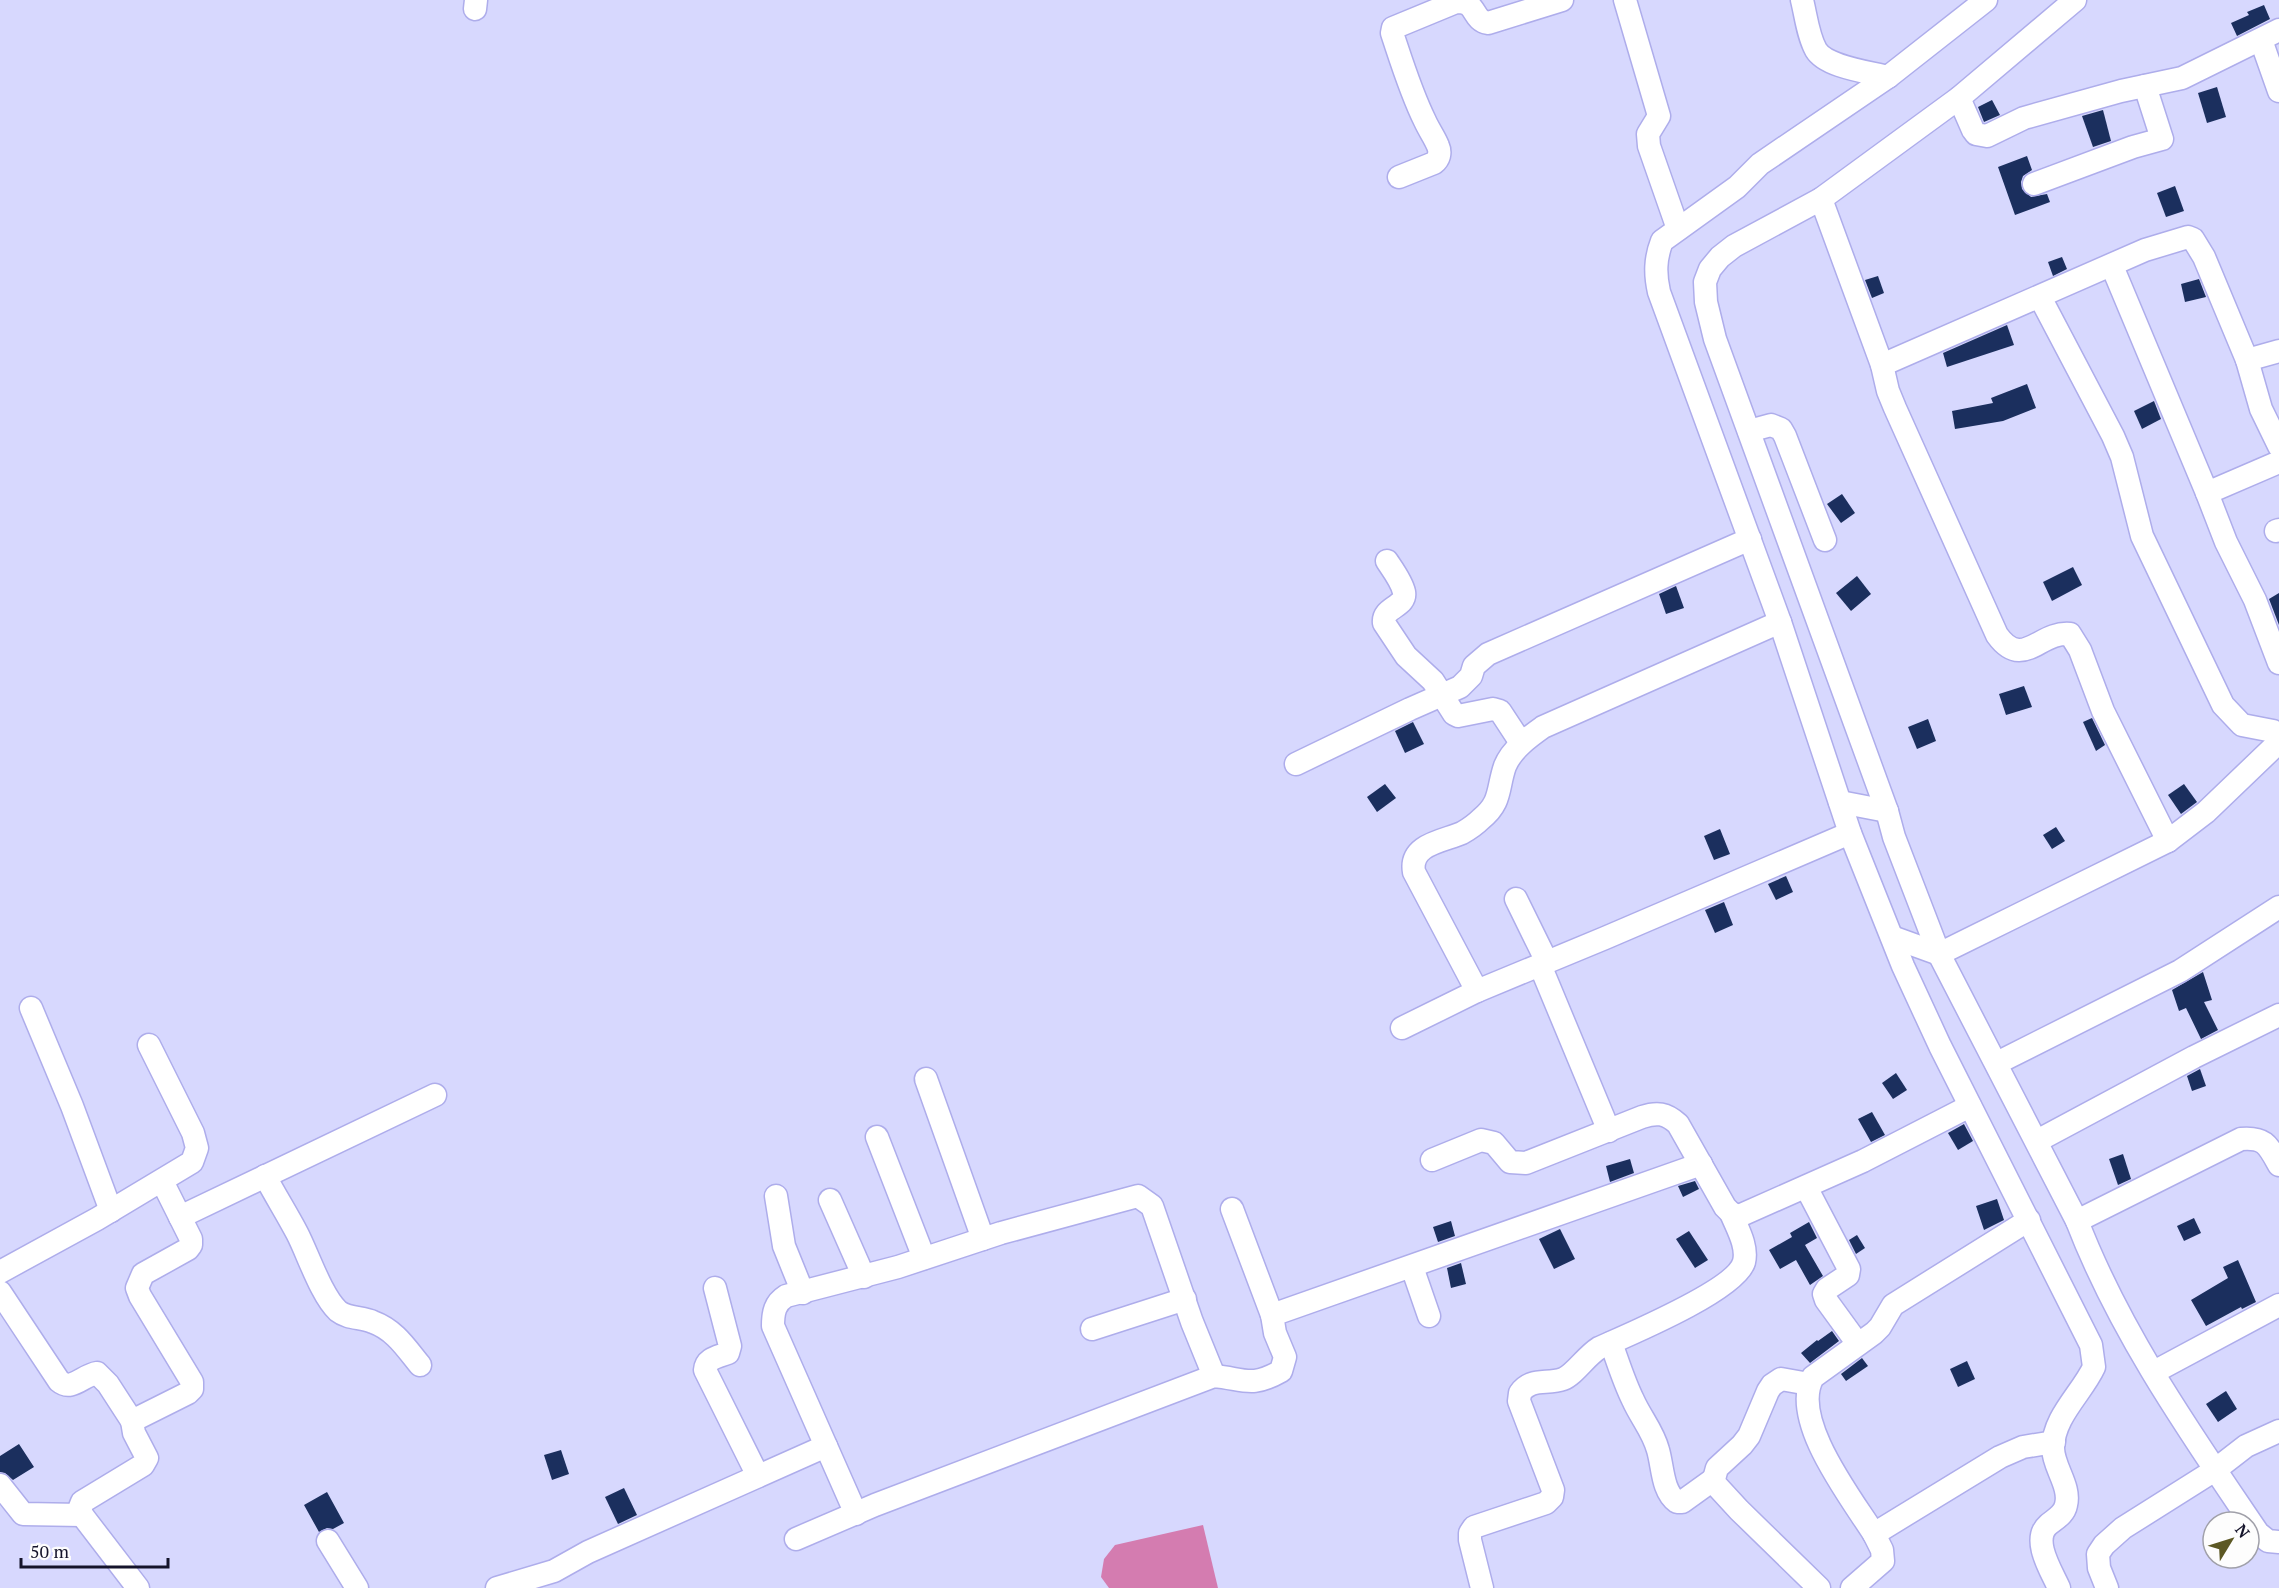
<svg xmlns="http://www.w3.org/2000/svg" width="2279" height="1588" font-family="'PT Serif',serif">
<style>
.water{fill:#d47cb0}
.building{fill:#1b2f5e}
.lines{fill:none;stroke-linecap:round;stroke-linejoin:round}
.street-casing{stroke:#aeadeb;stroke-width:25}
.street{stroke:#fff;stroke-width:22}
</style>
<rect width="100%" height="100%" fill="#d7d8fe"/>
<!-- water -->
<polygon class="water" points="1203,1525 1218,1588 1109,1588 1101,1577 1104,1559 1115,1545"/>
<!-- building -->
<g class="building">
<polygon points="2264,5 2270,19 2237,36 2231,23 2249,15 2247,12"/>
<polygon points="2217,87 2226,117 2207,123 2198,93"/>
<polygon points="1992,100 2000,115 1984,122 1978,107"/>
<polygon points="2103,110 2111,141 2093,147 2082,116"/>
<polygon points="2027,156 2032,170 2023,176 2021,182 2022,189 2031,197 2047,194 2050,202 2015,215 1998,167"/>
<polygon points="2175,186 2184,211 2166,217 2157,193"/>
<polygon points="2062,257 2067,269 2053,276 2048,262"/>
<polygon points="1878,276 1884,293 1872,298 1865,280"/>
<polygon points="2199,279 2206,297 2185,302 2181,284"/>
<polygon points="2007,325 2014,345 1947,367 1943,353"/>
<polygon points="2027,384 2036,408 2003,421 1955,429 1952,411 1993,403 1991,398"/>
<polygon points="2154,401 2161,419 2142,429 2134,411"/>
<polygon points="1842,494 1855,513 1841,523 1827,504"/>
<polygon points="2073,567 2082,585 2052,601 2043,582"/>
<polygon points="1857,576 1871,594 1851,611 1836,593"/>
<polygon points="1676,586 1684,608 1666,614 1659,594"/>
<polygon points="2279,593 2279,625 2269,599"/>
<polygon points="2024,686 2032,707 2006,715 1999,694"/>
<polygon points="2092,718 2105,745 2096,751 2083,722"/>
<polygon points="1928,719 1936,741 1917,749 1908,727"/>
<polygon points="1413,722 1424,744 1405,753 1395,731"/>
<polygon points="1385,784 1396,798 1377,812 1367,797"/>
<polygon points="2184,784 2197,802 2181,814 2168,795"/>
<polygon points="2056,827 2065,841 2052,849 2043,835"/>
<polygon points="1720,829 1730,854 1714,860 1704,836"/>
<polygon points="1786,876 1793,892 1776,900 1768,884"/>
<polygon points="1724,902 1733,925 1715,933 1705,910"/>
<polygon points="2203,972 2212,1000 2204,1002 2218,1030 2201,1039 2186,1008 2179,1011 2172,990"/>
<polygon points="2200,1069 2206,1086 2192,1091 2187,1076"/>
<polygon points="1896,1073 1907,1090 1893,1099 1882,1083"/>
<polygon points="1872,1112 1885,1135 1871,1142 1858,1119"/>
<polygon points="1964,1124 1973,1141 1958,1150 1948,1133"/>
<polygon points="2123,1154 2131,1179 2118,1185 2109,1159"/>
<polygon points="1630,1159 1634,1173 1610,1182 1606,1166"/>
<polygon points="1695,1181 1699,1189 1683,1197 1678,1186"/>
<polygon points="1997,1199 2004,1220 1984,1230 1976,1206"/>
<polygon points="2194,1218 2201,1233 2184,1241 2177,1226"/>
<polygon points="1451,1221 1455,1236 1438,1242 1433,1227"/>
<polygon points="1809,1222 1817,1238 1805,1245 1823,1276 1810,1285 1796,1260 1780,1269 1769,1250 1792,1237 1790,1233"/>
<polygon points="1560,1229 1575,1259 1554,1269 1539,1239"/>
<polygon points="1689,1231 1708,1260 1695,1268 1676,1239"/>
<polygon points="1857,1235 1865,1248 1856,1254 1849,1240"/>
<polygon points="2238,1260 2256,1302 2242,1309 2241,1307 2206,1326 2191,1300 2228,1278 2223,1267"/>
<polygon points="1461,1263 1466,1284 1451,1288 1447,1268"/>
<polygon points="1832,1331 1839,1341 1810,1363 1801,1353 1817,1340 1818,1341"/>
<polygon points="1862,1358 1868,1366 1846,1381 1841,1374"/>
<polygon points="1967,1361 1975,1379 1958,1387 1950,1369"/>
<polygon points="2226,1391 2237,1409 2218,1422 2206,1404"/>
<polygon points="19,1444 34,1467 13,1480 5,1473 0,1472 0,1456"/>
<polygon points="561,1450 569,1474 552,1480 544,1455"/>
<polygon points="624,1488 637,1515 618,1524 605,1497"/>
<polygon points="327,1492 344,1523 333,1529 327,1528 319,1532 304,1505"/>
</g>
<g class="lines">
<!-- street casing -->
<g class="street-casing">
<g id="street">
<polyline points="1625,0 1659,116 1648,134 1649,146 1678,229"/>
<path d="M1802,0c4,16 6,36 14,50 10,17 53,22 72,27"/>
<path d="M1986,0l-98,77 -128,87 -23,23 -75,54c-7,18 -7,33 -3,51l121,330 70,211 53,133 37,80 151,299 3,22c-12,26 -41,50 -41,81 0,19 18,38 13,57 -2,10 -11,14 -18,20 -17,15 4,47 11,63"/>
<path d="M2075,0l-116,98 -138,101 -87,47 -14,11 -10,12 -5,13 1,20 9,37 172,472 7,26 45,117 138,267c43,112 114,213 181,312l10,8 11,1"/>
<polyline points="475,9 476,0"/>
<polyline points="2261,40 2279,91"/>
<polyline points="1959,98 1973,130 1976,134 1987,136 2024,118 2121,91 2182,78 2279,30"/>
<path d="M1399,177l35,-14c5,-4 7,-10 4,-17 -3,-8 -9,-16 -13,-25 -14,-28 -23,-58 -33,-88l1,-5 63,-26c22,-1 15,18 32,21l74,-23"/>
<polyline points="2034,184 2133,147 2162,139 2145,86"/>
<path d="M1821,199l61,166 6,26 7,17 102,227c26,36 42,-4 73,-1l10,16 23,61 65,130"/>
<polyline points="2112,266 2207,493"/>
<polyline points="2040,297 2113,436 2122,457 2142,536 2223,705 2242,725 2273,731"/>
<polyline points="2247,360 2279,351"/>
<polyline points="1882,365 2145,250 2188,237 2193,239 2204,257 2247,360 2261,409 2279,446"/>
<polyline points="1749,431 1771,425 1781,429 1785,436 1825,540"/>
<polyline points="2279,462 2207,493 2226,542 2255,600 2279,663"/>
<polyline points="2276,531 2279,530"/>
<path d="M1387,561c6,9 15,21 17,31 3,15 -22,15 -20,31l22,33 27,25 21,33 4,2 35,-7 7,2 21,32"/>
<polyline points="1296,764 1410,709 1460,687 1471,676 1474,666 1488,654 1750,539"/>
<polyline points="1840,802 1887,811"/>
<polyline points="1516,899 1547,962"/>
<polyline points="1892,937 1939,954 2168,841 2206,812 2278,743"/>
<polyline points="1540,965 1609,1131"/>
<path d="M1477,991l-63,-119c-5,-28 30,-31 48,-39 7,-4 14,-9 19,-14 21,-17 16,-30 24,-53 7,-17 24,-29 38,-39l237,-105"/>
<polyline points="31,1008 72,1106 111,1211"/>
<polyline points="1402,1028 1477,991 1605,938 1850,833"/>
<polyline points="1997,1063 2180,971 2279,907"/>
<polyline points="926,1079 983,1239"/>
<polyline points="877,1137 924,1258"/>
<polyline points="2037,1141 2194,1057 2279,1015"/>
<path d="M1432,1160l49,-20 13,3 16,19 16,1 116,-46c15,-5 24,-4 36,7l47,83 6,6 8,3 124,-55 107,-55"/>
<path d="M265,1176c10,19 22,38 32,57 11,21 24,62 41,78 10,8 24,6 35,11 22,8 33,26 47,43"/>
<polyline points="1806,1187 1849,1269 1848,1275 1827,1289 1824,1294 1826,1300 1858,1344"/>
<polyline points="776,1196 784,1246 803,1293"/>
<polyline points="830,1200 864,1277"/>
<polyline points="1232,1209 1272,1315"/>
<polyline points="180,1217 435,1095"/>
<path d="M2077,1221l164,-82c24,-2 27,6 38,26"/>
<polyline points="1412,1267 1429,1316"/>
<polyline points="0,1272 97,1219 192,1162 197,1148 193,1133 149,1045"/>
<path d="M715,1288l15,58 -2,7c-10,4 -22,5 -23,17l53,106"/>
<path d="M0,1292l59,89c13,11 24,-6 38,-8l11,11 24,37"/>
<polyline points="1092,1329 1185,1299"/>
<path d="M1611,1343c7,19 13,39 22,57 8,18 20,31 25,50 5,17 4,41 19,52h5l32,-23"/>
<polyline points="2154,1372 2279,1305"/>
<polyline points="1809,1384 1781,1379 1772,1385 1768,1391 1749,1436 1742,1445 1717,1468 1714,1479 1716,1485 1739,1510 1819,1588"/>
<polyline points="0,1485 23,1514 82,1515"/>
<path d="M856,1514l-83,-188c0,-14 2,-23 13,-30l112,-29 103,-34 137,-37 14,10 40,116 22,54"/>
<path d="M1874,1534c-22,-35 -85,-115 -61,-157l61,-44 6,-6 13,-22 136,-85"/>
<path d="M796,1539l79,-34 339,-129c31,3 37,12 67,-5l4,-14 -10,-24 -3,-18 429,-151"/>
<polyline points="328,1541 357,1588"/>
<polyline points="138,1588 82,1515 80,1507 82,1502 143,1465 147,1458 134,1433 132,1421 188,1393 192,1389 192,1382 140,1296 137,1288 143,1274 188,1249 191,1245 191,1239 162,1181"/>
<polyline points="497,1588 554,1571 588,1552 826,1446"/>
<path d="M1482,1588l-12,-48v-7l4,-6 72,-24 6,-6 1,-7 -34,-89 1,-8c11,-16 27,-8 43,-14 11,-4 23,-23 36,-31 29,-13 137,-58 145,-86 4,-16 -7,-34 -13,-49"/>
<polyline points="1852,1588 1883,1561 1882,1550 1874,1534 2000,1457 2023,1447 2054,1442"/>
<polyline points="2107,1588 2099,1568 2098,1554 2104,1545 2123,1528 2215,1470 2246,1446 2279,1431"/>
</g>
</g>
<!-- street -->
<use href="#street" class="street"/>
</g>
<!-- north arrow -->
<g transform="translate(2231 1540) rotate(52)"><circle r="28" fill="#fdfdfd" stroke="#a0a0a9" stroke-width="1.5"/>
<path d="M0-4.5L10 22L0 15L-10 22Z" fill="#5c5824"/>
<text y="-9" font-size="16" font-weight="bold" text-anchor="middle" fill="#15142b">N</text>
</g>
<!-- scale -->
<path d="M21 1558v9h147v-9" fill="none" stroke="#15142b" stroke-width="3"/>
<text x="30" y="1558" font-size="18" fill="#15142b" stroke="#fdfdfd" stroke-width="4.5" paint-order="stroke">50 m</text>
</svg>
